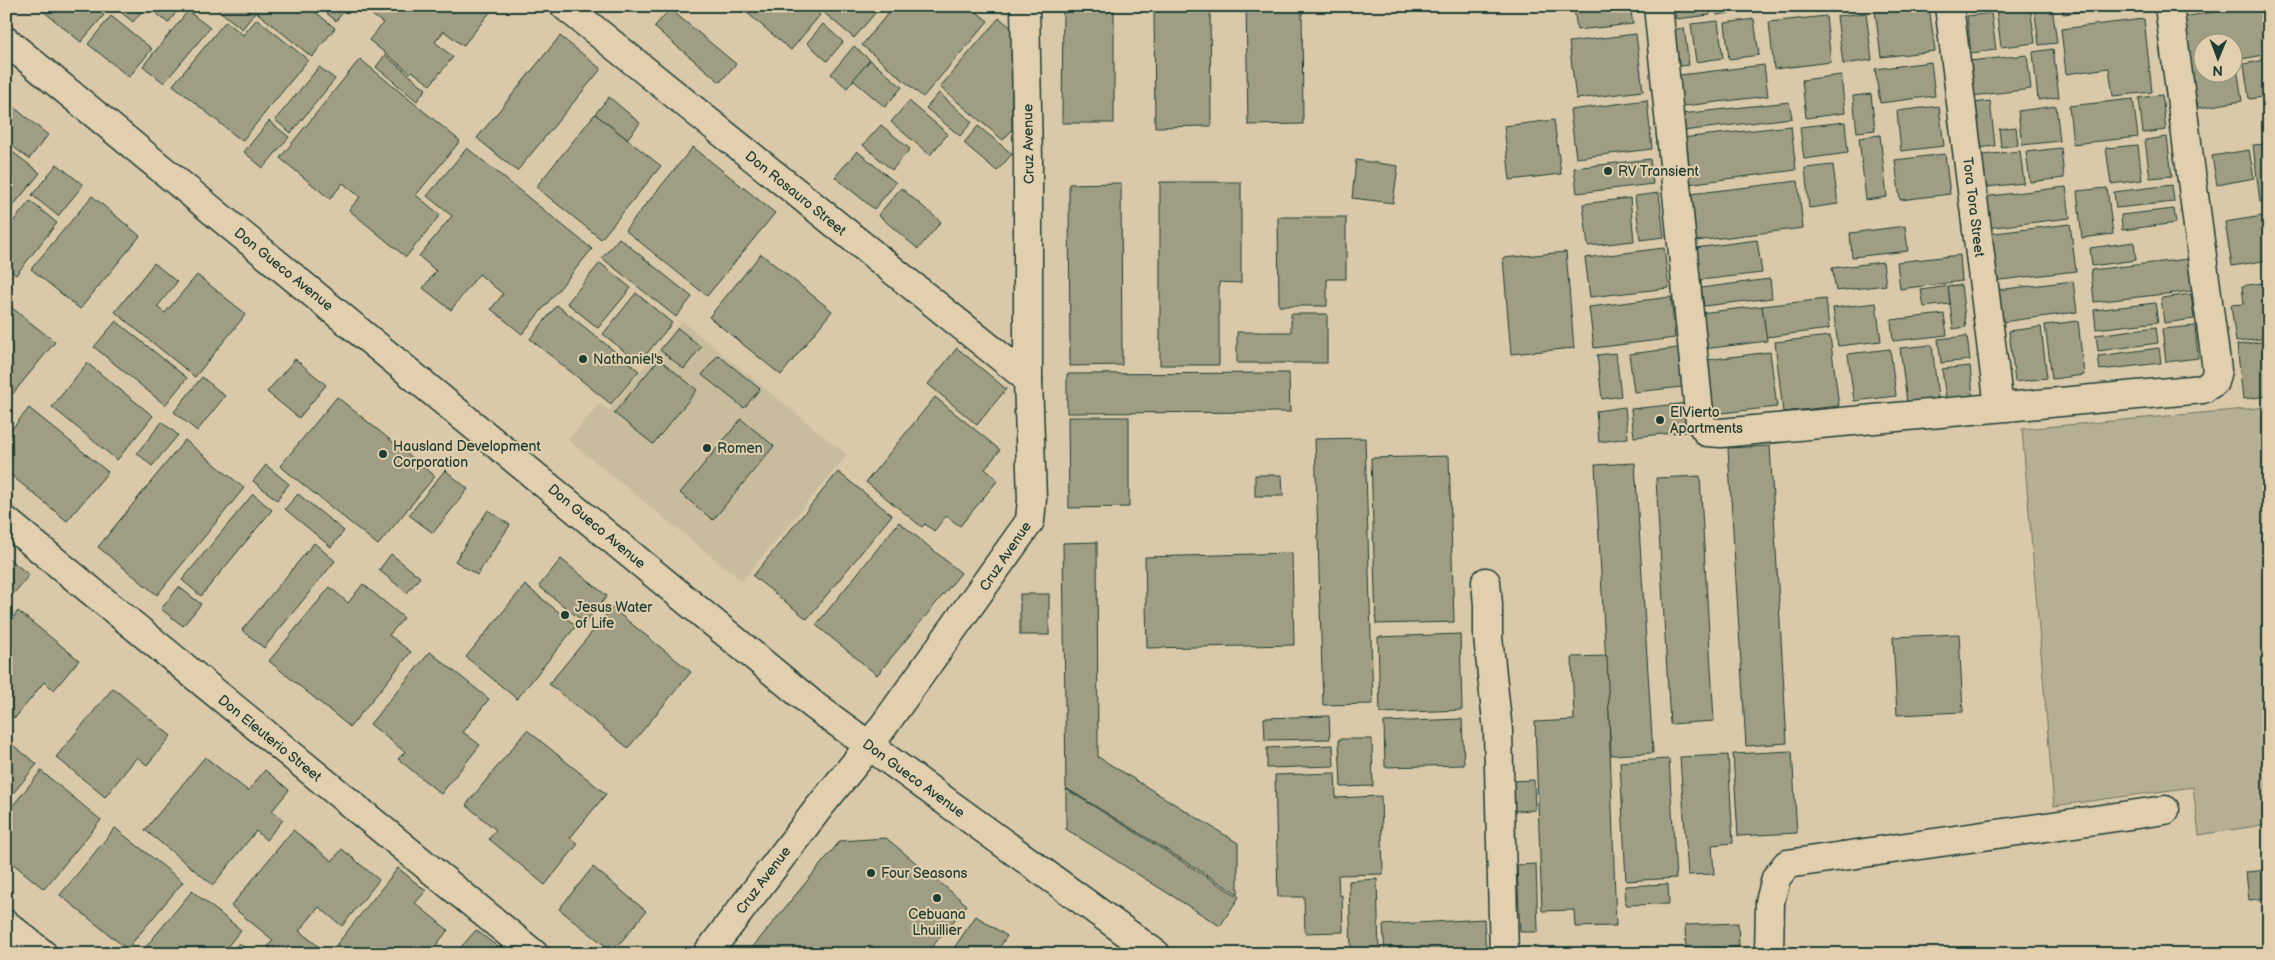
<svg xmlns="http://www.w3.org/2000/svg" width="2275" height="960" font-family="'Balsamiq Sans',sans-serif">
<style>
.built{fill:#c8bc9d}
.green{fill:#b7af93;stroke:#6b7664}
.building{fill:#9f9e84;stroke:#1f3d34;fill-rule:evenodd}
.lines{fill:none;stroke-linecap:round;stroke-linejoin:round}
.minor-casing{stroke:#1f3d34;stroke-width:31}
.major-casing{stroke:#1f3d34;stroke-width:31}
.minor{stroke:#e1cfad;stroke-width:28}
.major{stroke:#e1cfad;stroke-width:28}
.poi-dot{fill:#1f3d34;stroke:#e1cfad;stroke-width:2}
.labels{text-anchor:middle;stroke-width:4;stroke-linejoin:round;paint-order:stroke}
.street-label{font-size:14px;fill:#1f3d34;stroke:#e1cfad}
.poi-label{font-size:14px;fill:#1f3d34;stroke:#e1cfad;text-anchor:start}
</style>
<rect width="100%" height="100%" fill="#d9c9a8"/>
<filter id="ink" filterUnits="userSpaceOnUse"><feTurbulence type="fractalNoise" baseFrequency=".02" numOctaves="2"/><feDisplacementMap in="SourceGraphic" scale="10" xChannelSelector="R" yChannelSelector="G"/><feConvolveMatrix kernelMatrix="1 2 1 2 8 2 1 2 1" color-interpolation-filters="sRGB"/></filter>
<g filter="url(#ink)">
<!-- built -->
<polygon class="built" points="682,321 847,455 742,581 568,440 600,403 609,410"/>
<!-- green -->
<polygon class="green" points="2269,407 2269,824 2199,835 2193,787 2054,806 2022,429"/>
<!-- building -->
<g class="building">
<polygon points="37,6 93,6 104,15 81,42"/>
<polygon points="113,6 146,6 133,22"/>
<polygon points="148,6 181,6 168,23"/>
<polygon points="219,6 245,6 254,14 242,29 217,9"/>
<polygon points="249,6 308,6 335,28 312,57"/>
<polygon points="318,6 348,6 336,21"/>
<polygon points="371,6 495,6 463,46 444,31 435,42 453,57 430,85 412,71 410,73 369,40 383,23 367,11"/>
<polygon points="739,6 809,6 820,15 791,50"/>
<polygon points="816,6 881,6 854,38"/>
<polygon points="894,6 969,6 988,21 923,97 862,45"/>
<polygon points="1063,6 1114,6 1114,123 1062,123"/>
<polygon points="1154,6 1210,6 1211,126 1155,127"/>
<polygon points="1246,6 1302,6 1303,124 1248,125"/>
<polygon points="1591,6 1630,6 1633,24 1577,30 1574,8"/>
<polygon points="1674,6 1709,6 1710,15 1676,19"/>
<polygon points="1716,6 1737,6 1737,12 1717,15"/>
<polygon points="1742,6 1773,6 1742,10"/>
<polygon points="1840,6 1868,6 1868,7 1840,11"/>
<polygon points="1910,6 1929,6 1935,51 1881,57 1875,10"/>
<polygon points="2015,6 2030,6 2035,43 2001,47 1996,8"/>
<polygon points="2034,6 2052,6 2057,43 2039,45"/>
<polygon points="2062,6 2118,6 2119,7 2063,14"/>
<path d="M2247,6h22v48l-33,6 6,41 -44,7 -15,-91zM2202,42h30v30h-30z"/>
<polygon points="670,9 736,64 720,82 654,27"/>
<polygon points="188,11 210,28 164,83 143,66"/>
<polygon points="1866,13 1872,60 1843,64 1837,16"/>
<polygon points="1991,13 1996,50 1971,53 1967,16"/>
<polygon points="111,16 152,49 129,77 88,44"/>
<polygon points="1826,16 1831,62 1774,69 1769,22"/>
<polygon points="999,18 1012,28 1012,130 1003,140 940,87"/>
<polygon points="257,19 308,60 242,141 173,85 226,21 243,35"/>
<polygon points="1754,19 1759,55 1729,59 1725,23"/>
<polygon points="2144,19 2152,92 2113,96 2109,68 2066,74 2061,29"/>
<polygon points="1718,21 1723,58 1696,62 1691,24"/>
<polygon points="823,24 843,42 827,61 807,43"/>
<polygon points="1684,28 1689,65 1666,68 1662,31"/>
<polygon points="1636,34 1643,91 1576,99 1569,42"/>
<polygon points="560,36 601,69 517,171 477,138"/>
<polygon points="854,46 870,60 847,88 831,74"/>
<polygon points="2053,49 2059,97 2038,100 2033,52"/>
<polygon points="385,55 426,89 417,101 376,67"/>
<polygon points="2027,55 2031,89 1972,96 1969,61"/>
<polygon points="360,59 460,141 416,195 440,215 406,257 349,210 360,197 343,183 330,199 280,158"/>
<polygon points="2269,59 2269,96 2249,99 2244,64"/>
<polygon points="870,60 902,87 885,107 853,80"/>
<polygon points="1931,62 1935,96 1880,103 1875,69"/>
<polygon points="1764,65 1768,96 1676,107 1672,76"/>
<polygon points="319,67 335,79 291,133 275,120"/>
<polygon points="1841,75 1845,113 1806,118 1802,80"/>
<polygon points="939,93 972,122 960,136 926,108"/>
<polygon points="1871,94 1875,130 1857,132 1853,96"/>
<polygon points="2162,95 2166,130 2143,133 2139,98"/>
<polygon points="609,97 640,123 627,139 595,114"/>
<polygon points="2133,99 2138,137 2073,144 2069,106"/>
<polygon points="1647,100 1652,149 1576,158 1570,110"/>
<polygon points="6,101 48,135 29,159 6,141"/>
<polygon points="909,101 948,134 930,155 891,122"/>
<polygon points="1990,101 1995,146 1978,148 1973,103"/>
<polygon points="1789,102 1792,118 1674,132 1672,115"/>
<polygon points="1939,106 1944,146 1901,151 1897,111"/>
<polygon points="2056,106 2060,141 2022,145 2018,111"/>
<polygon points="595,114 661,166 601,239 536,187"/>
<polygon points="1554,120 1561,174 1510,180 1504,126"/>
<polygon points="269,121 289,137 263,168 244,152"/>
<polygon points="1845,122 1848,153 1804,159 1800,127"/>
<polygon points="881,125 910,149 892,170 863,145"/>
<polygon points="978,126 1012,154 997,171 964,143"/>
<polygon points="1791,126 1796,170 1687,184 1681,138"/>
<polygon points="2016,127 2018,145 2001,147 1999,129"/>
<polygon points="1880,135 1887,197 1866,200 1859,138"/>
<polygon points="2167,137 2172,176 2150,178 2145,140"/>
<polygon points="2269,144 2269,201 2260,202 2253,145"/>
<polygon points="2138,145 2142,180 2111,184 2106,148"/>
<polygon points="6,147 40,173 12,207 6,202"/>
<polygon points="693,147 775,213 707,296 625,230"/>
<polygon points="467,148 592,249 522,334 491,309 503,294 479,274 451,310 423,288 436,271 419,256 452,216 427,196"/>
<polygon points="2061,148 2064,178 2030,182 2026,152"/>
<polygon points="2249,150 2254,178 2217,185 2212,156"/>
<polygon points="857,151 896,183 874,209 835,177"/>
<polygon points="2020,151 2024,183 1978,188 1974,156"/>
<polygon points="1945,154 1950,194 1900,200 1895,160"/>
<polygon points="1650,159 1653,184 1577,193 1574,168"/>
<polygon points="1356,160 1398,166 1393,203 1352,198"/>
<polygon points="57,164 83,185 58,216 32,195"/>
<polygon points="1833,165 1838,204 1809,208 1805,168"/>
<polygon points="1798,181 1803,228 1696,241 1690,194"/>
<polygon points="1160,182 1241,182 1241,283 1219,282 1219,365 1160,365"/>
<polygon points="1121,183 1122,365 1070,366 1069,184"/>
<polygon points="2172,185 2174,202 2116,208 2114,192"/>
<polygon points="2066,187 2070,218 1986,228 1982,197"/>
<polygon points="901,188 941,222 918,249 878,215"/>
<polygon points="2107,188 2113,234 2082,238 2077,191"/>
<polygon points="1659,193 1664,237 1640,240 1635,196"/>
<polygon points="92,196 140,236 80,309 31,269"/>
<polygon points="1630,198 1634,241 1588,246 1583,204"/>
<polygon points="30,201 57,223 16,275 6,267 6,230"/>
<polygon points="2174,209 2176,223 2122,230 2121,215"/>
<polygon points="2269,215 2269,260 2232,266 2225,222"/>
<polygon points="1278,217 1346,217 1346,279 1327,279 1327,306 1279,306"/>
<polygon points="2070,224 2076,271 1992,281 1987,234"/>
<polygon points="1905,226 1908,251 1852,257 1850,233"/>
<polygon points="619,238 692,297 676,317 602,258"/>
<polygon points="1757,240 1762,273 1700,280 1695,248"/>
<polygon points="2134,242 2136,260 2092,266 2090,248"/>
<polygon points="1664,248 1669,288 1590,297 1585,258"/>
<polygon points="1566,252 1574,348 1511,354 1503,258"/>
<polygon points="761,254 832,311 781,375 709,317"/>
<polygon points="1960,255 1962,281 1900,289 1897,262"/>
<polygon points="2188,259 2192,291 2094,302 2091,270"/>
<polygon points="1883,262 1886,285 1836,291 1832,268"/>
<polygon points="154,263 177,282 157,307 165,313 197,275 246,314 195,377 115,312"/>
<polygon points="600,263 631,288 598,328 567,303"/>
<polygon points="1770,279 1772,298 1704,306 1701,288"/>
<polygon points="2073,281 2077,312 2002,322 1997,290"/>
<polygon points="2269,282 2269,338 2236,342 2231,305 2244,304 2242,286"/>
<polygon points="1961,285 1966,327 1953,329 1948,286"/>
<polygon points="1948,286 1950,304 1924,307 1921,290"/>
<polygon points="636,293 672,323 639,363 603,334"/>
<polygon points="2191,294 2194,319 2164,323 2161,298"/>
<polygon points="1671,297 1675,338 1594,348 1589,307"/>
<polygon points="1826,299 1829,329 1766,337 1762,306"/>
<polygon points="1876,303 1881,341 1838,346 1833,308"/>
<polygon points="2155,303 2158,322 2096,329 2094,310"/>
<polygon points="557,305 639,371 611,404 530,339"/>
<polygon points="1762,306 1767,341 1704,349 1700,313"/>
<polygon points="11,307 55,342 6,402 6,313"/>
<polygon points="1291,314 1327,314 1327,363 1237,363 1237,332 1291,332"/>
<polygon points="1944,314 1947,335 1893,341 1891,320"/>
<polygon points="116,321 187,378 165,405 94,347"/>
<polygon points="2078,321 2084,375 2052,379 2045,325"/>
<polygon points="2195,326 2198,358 2166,362 2162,329"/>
<polygon points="2041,327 2047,378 2015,382 2009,331"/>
<polygon points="2156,327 2158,343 2098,351 2096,335"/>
<polygon points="678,328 701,347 684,369 660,350"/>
<polygon points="1830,336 1839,406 1783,412 1775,342"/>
<polygon points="1967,336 1970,360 1941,363 1938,339"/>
<polygon points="2269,341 2269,396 2243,399 2237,345"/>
<polygon points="1932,345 1938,398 1907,402 1900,348"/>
<polygon points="957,348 1006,389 977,425 928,384"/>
<polygon points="1678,348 1683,387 1634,392 1629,354"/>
<polygon points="2159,348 2161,363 2100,370 2098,356"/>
<polygon points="1890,349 1896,396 1854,401 1848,354"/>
<polygon points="1770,352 1777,407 1712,414 1706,360"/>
<polygon points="1616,353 1621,396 1602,399 1597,355"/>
<polygon points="718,355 760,389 744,408 702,375"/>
<polygon points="295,359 326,385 299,418 267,392"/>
<polygon points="659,359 697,390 653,444 614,413"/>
<polygon points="87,363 153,416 117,460 52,407"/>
<polygon points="1970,366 1973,396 1946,399 1942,369"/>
<polygon points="1289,373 1290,412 1067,413 1067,374"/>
<polygon points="202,377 225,396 197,431 174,412"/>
<polygon points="337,397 435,476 378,545 280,466"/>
<polygon points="935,397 1000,450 985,469 998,480 960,526 946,516 934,531 925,524 922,527 866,482"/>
<polygon points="1687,403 1690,431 1634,437 1631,409"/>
<polygon points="1625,407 1628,438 1599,442 1596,411"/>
<polygon points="29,408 108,472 67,521 6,471 6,436"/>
<polygon points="1068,417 1129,417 1129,507 1069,508"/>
<polygon points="741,419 774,446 713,520 680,493"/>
<polygon points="162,422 178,435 152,466 137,453"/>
<polygon points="1365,438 1373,704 1323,705 1315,439"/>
<polygon points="185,440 244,488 157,595 98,547"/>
<polygon points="1770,446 1787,743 1746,746 1728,448"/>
<polygon points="1449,456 1454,622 1376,624 1371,458"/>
<polygon points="1635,463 1653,753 1611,755 1595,465"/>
<polygon points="266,465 289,484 277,500 253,481"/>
<polygon points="445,470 468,489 433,533 409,515"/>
<polygon points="838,472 892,515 807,619 753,576"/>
<polygon points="1255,475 1282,475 1283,496 1255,496"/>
<polygon points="1700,476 1714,721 1670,724 1656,478"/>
<polygon points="253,494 272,510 201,596 182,580"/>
<polygon points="298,494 344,531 331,547 285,509"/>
<polygon points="488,510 510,525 477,575 455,561"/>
<polygon points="899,522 961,573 877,675 816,625"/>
<polygon points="1097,542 1098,757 1238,843 1238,894 1066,788 1063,543"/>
<polygon points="314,543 335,561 264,648 242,630"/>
<polygon points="1292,553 1294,645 1147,648 1145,557"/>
<polygon points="391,554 420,577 407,593 379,570"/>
<polygon points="6,556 29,575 9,599 6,597"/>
<polygon points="561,559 607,596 585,623 539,586"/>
<polygon points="363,584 404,618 389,635 411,652 350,727 269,661 330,587 348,603"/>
<polygon points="525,585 576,626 517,699 466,657"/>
<polygon points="179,587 201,604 183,626 161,609"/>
<rect x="1020" y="594" width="29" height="41"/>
<polygon points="612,608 691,672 628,748 549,684"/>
<polygon points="18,611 79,660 54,690 44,682 15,718 6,711 6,626"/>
<polygon points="1460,634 1462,710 1380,713 1378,637"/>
<polygon points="1959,634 1963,712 1897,715 1893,637"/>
<polygon points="430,652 489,699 463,732 480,745 441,794 398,759 405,752 370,724"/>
<polygon points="1607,656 1616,926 1575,927 1574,910 1542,911 1535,722 1574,720 1572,657"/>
<polygon points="113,688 171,736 147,765 137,757 105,797 56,757"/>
<polygon points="1329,716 1330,739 1265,740 1264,718"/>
<polygon points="1462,719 1464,765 1385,767 1384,722"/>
<polygon points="527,730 606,794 570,838 578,844 545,885 489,839 496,830 466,805"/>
<polygon points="1339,739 1372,739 1373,786 1341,787"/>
<polygon points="6,740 37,764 6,802"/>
<polygon points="1333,745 1334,766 1267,768 1267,748"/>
<polygon points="1792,751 1797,833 1738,836 1733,754"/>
<polygon points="1728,755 1733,843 1712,845 1714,874 1688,875 1680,757"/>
<polygon points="205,757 248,791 265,770 289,790 272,811 283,820 266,840 256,831 213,885 145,830"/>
<polygon points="1669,759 1676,878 1626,881 1620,762"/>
<polygon points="41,771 101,820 44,889 6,858 6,814"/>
<polygon points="1335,773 1336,798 1381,796 1383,874 1338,875 1339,895 1342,895 1343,932 1305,933 1304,897 1278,897 1275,775"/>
<polygon points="1534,780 1535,810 1512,811 1511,781"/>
<polygon points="1066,789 1239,897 1220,926 1066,829"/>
<polygon points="115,828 183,882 127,949 60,895"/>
<polygon points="293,830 332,861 342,849 379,880 342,926 319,907 299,931 323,950 319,954 276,954 268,947 273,940 231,906"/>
<polygon points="886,838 967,905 926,954 747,954 840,841"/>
<polygon points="1536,864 1538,932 1520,932 1517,865"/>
<polygon points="593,867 646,911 613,952 559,909"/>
<polygon points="398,868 426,891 415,903 448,930 429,954 329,954"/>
<polygon points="2269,870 2269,898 2249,900 2246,872"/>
<polygon points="1377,879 1379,954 1351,954 1349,881"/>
<polygon points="1668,884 1669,904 1626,905 1625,886"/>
<polygon points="192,891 241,930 221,954 140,954"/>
<polygon points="976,916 1007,936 995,954 963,954 954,948"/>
<polygon points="1484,919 1486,954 1385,954 1383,925"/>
<polygon points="1738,923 1739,947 1686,949 1685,925"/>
<polygon points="476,930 499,948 494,954 455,954"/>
<polygon points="239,943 252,954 230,954"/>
<polygon points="1649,947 1649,954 1594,954 1594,949"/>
</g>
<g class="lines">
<!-- minor casing -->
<g class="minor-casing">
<g id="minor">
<polyline points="565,6 1028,379"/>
<polyline points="1658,6 1700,422 1707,432 1721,433 2203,389 2214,382 2217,370 2169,6"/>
<polyline points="1949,6 1999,407"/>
<polyline points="6,521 534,954"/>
<polyline points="1486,582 1488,605 1488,637 1498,731 1504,954"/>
<polyline points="6,924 43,954"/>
<polyline points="707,954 821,805 870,745 1030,521 1032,499 1028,379 1028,160 1025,6"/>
<polyline points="1769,954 1770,902 1776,878 1787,864 2165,810"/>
</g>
</g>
<!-- major casing -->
<g class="major-casing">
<polyline id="major" points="6,41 816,707 1156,954"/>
</g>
<!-- minor -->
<use href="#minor" class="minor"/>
<!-- major -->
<use href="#major" class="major"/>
</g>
</g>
<!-- markers -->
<g class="poi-dot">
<circle cx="1608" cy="171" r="5"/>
<circle cx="583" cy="359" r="5"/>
<circle cx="1660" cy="420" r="5"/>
<circle cx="707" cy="448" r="5"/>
<circle cx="383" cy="454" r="5"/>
<circle cx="565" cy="615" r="5"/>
<circle cx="871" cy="873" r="5"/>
<circle cx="937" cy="898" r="5"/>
</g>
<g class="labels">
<!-- street labels -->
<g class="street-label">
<text transform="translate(1028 144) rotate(-91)" y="5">Cruz Avenue</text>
<text transform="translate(796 193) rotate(39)" y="5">Don Rosauro Street</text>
<text transform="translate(1974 207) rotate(83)" y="5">Tora Tora Street</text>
<text transform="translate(284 269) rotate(39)" y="5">Don Gueco Avenue</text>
<text transform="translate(597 526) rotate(40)" y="5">Don Gueco Avenue</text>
<text transform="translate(1005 556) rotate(-56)" y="5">Cruz Avenue</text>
<text transform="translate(270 738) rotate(39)" y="5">Don Eleuterio Street</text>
<text transform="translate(914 778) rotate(36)" y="5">Don Gueco Avenue</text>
<text transform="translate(763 880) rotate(-53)" y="5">Cruz Avenue</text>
</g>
<!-- poi labels -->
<g class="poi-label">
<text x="1618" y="176">RV Transient</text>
<text x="593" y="364">Nathaniel's</text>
<text x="1670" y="417">ElVierto<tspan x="1670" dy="16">Apartments</tspan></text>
<text x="393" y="451">Hausland Development<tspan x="393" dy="16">Corporation</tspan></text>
<text x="717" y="453">Romen</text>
<text x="575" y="612">Jesus Water<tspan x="575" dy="16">of Life</tspan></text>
<text x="881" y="878">Four Seasons</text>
<text x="937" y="919" text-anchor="middle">Cebuana<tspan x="937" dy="16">Lhuillier</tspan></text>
</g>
</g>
<!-- margin -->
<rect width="2275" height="960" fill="none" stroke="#e1cfad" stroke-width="25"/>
<rect x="12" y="12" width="2250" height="935" fill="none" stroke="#1f3d34" stroke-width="2" filter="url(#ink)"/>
<!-- north arrow -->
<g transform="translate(2218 58) rotate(181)"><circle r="24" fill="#e1cfad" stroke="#93957d"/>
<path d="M0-4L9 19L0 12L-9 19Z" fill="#1f3d34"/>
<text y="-8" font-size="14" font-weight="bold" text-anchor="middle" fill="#1f3d34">N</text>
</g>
</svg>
